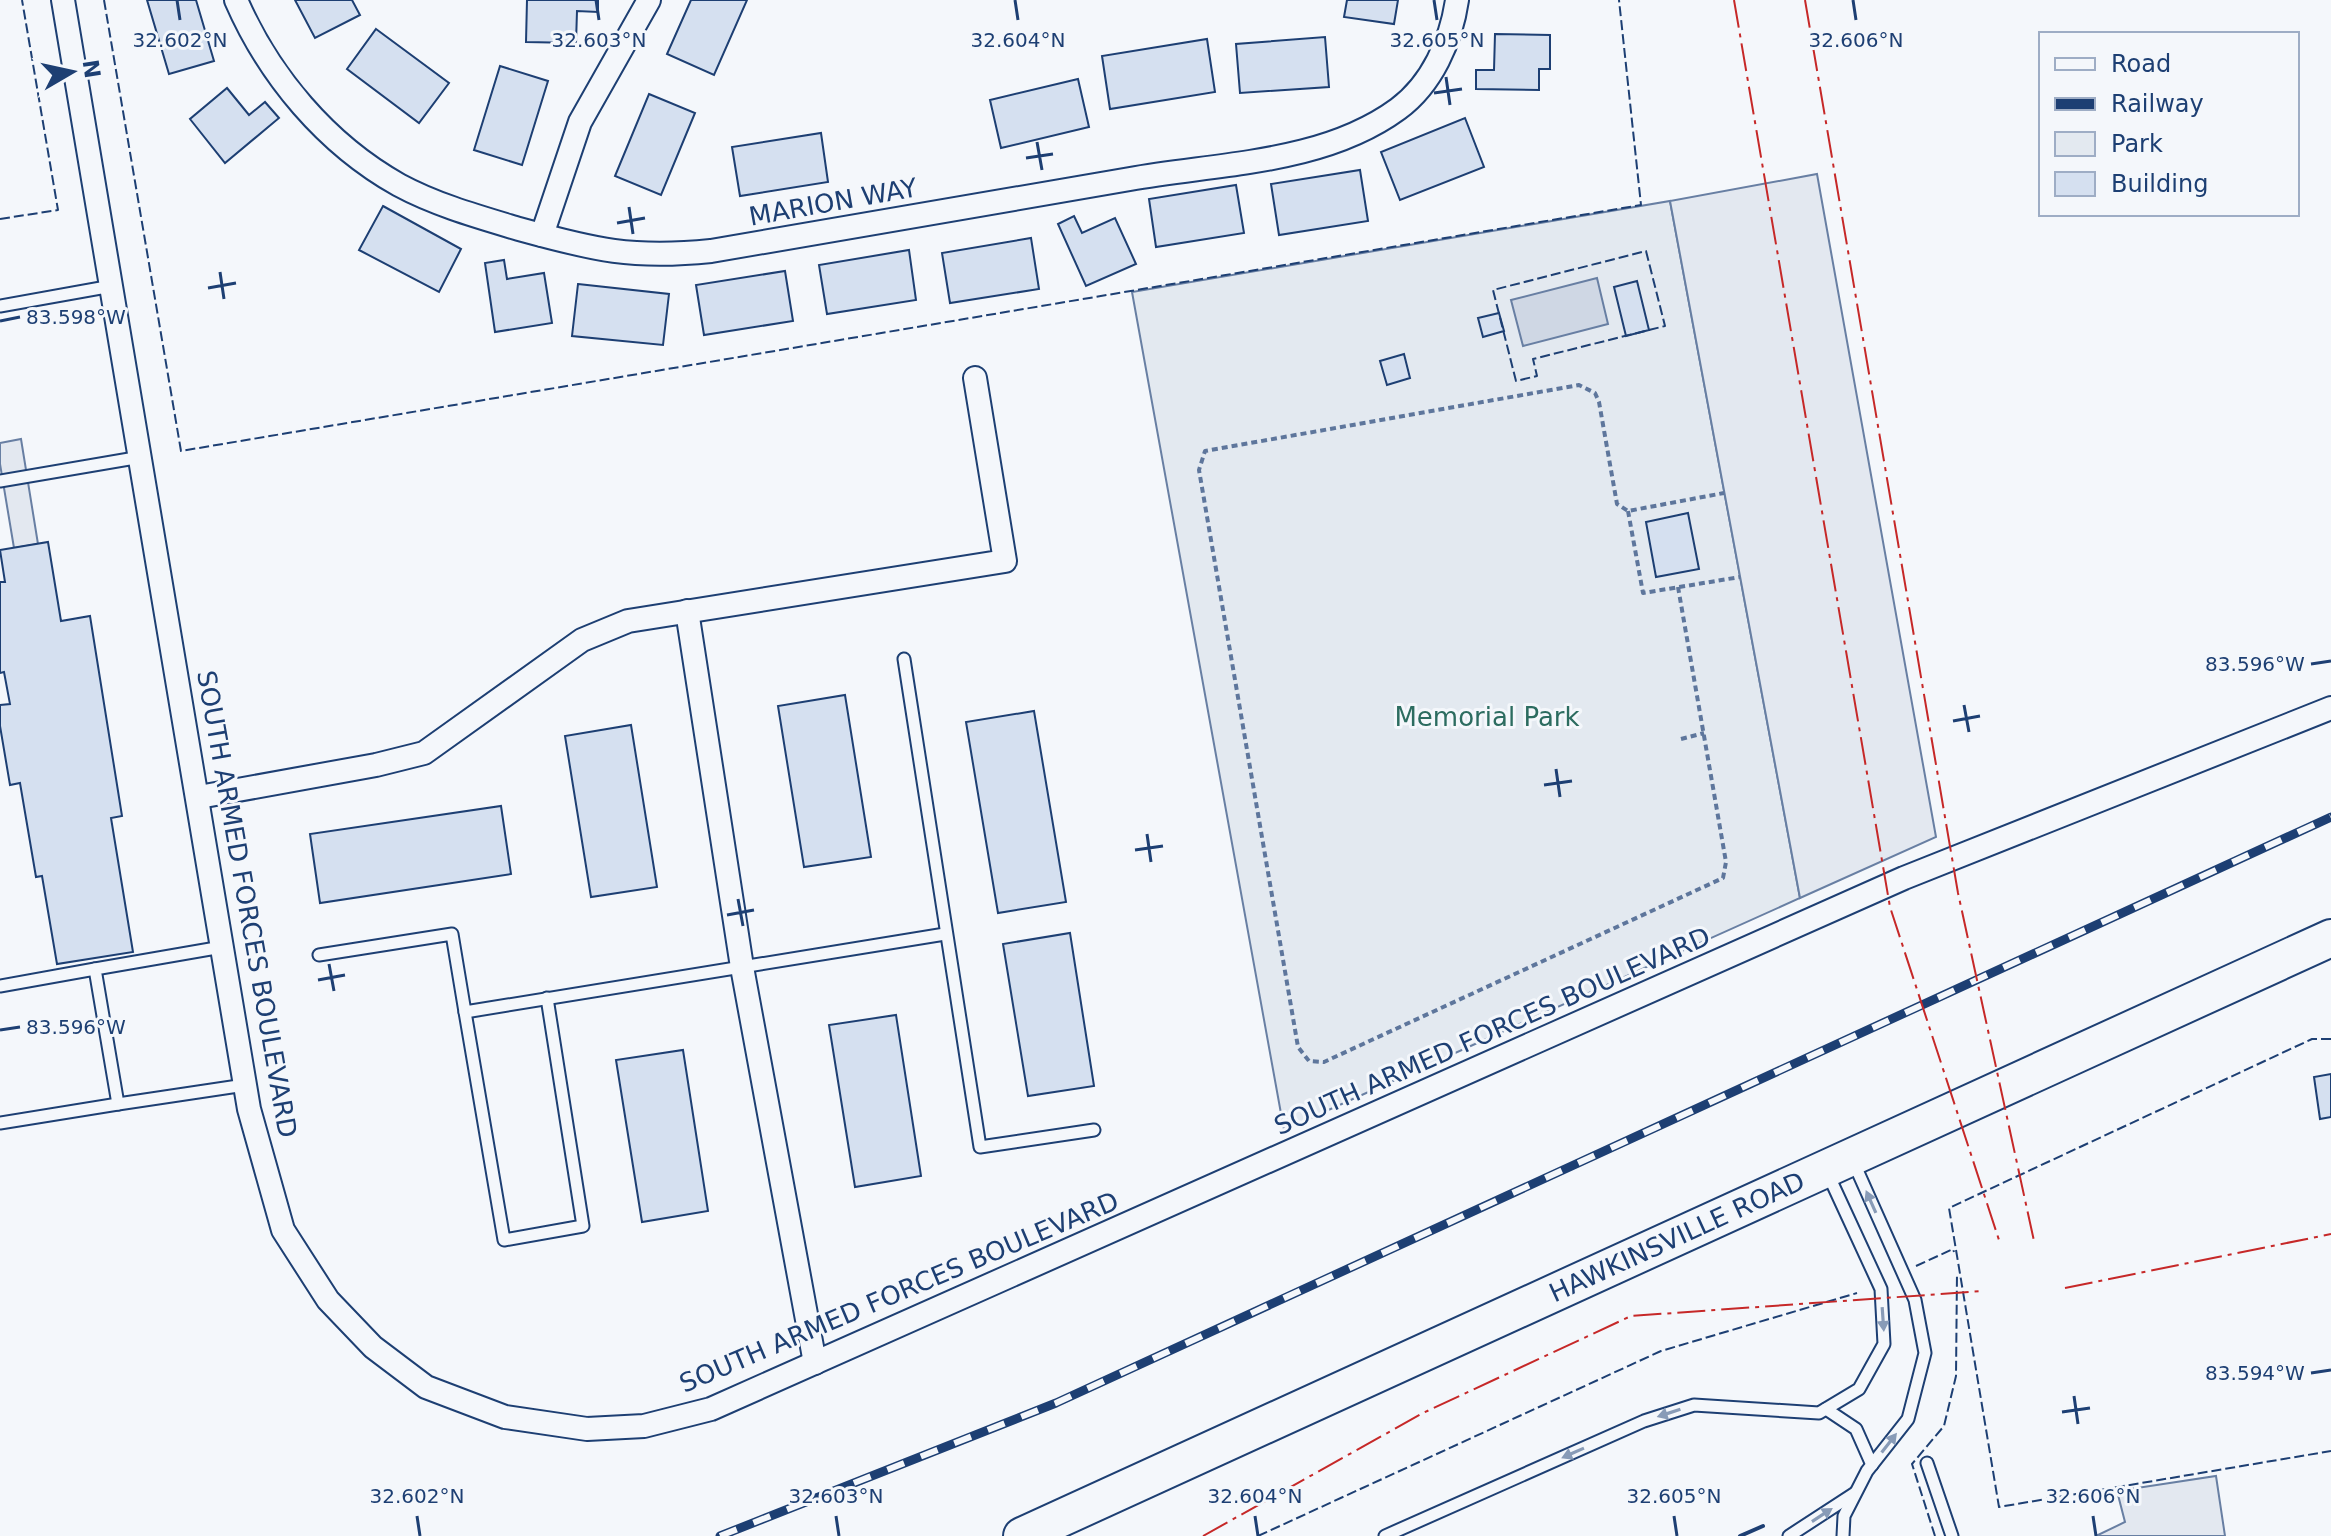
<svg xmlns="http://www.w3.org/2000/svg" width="2331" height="1536" font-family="'DejaVu Sans',sans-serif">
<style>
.green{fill:#e3e9f0;stroke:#687fa3;stroke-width:2}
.parking{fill:#e3e8f0;stroke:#687fa3;stroke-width:2}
.water{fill:#cfd7e4;stroke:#687fa3;stroke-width:2}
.building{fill:#d5e0f0;stroke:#1d3f73;stroke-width:2}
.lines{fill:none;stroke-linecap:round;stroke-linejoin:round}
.lane-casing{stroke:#1d3f73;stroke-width:15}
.street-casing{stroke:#1d3f73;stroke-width:26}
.primary-casing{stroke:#1d3f73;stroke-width:40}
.path{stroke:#5e769c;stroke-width:4;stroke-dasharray:6 4;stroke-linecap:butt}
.lane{stroke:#f4f7fb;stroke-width:11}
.street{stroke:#f4f7fb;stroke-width:22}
.primary{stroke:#f4f7fb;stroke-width:36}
.rail-casing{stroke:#1d3f73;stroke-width:9}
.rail{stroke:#f4f7fb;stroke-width:6;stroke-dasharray:18;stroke-linecap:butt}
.fence{stroke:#1d3f73;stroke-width:2;stroke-dasharray:10 4;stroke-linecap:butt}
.wall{stroke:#1d3f73;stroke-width:4}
.power{stroke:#c62828;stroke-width:2;stroke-dasharray:28 6 4 6;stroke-linecap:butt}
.oneway{fill:#889bb7}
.ticks{fill:none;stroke:#1d3f73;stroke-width:3}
.labels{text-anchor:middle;stroke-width:6;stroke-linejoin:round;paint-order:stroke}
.street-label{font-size:26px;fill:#1d3f73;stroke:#f4f7fb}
.park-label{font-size:26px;fill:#2c6c60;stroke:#f4f7fb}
.ticks-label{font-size:20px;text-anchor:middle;fill:#1d3f73;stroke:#f4f7fb;stroke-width:6;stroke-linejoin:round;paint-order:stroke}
</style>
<rect width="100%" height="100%" fill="#f4f7fb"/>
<!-- green -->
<polygon class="green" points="1670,201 1800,898 1284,1130 1132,292"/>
<!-- parking -->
<g class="parking">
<polygon points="1817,174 1936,837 1800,898 1670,201"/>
<polygon points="21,439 38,544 14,548 0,464 0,443"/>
<polygon points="2216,1476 2225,1536 2096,1536 2125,1522 2117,1491"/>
</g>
<!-- water -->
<polygon class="water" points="1597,278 1608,324 1523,346 1511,300"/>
<!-- building -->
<g class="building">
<polygon points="147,0 196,0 214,61 169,74"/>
<polygon points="295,0 352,0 360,15 315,38"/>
<polygon points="527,0 598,0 598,12 577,11 576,43 526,42"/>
<polygon points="691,0 747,0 714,75 667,54"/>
<polygon points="1347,0 1398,0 1394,24 1344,17"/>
<polygon points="376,29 449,83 419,123 347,69"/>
<polygon points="1495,34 1550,35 1550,69 1539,69 1539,90 1476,89 1476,70 1494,70"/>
<polygon points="1325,37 1329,87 1240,93 1236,44"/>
<polygon points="1207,39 1215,92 1110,109 1102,56"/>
<polygon points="500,66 548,81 522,165 474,150"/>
<polygon points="1078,79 1089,127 1001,148 990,100"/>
<polygon points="227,88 249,115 265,102 279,118 225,163 190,119"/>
<polygon points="649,94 695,113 661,195 615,176"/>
<polygon points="1465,118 1484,167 1400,200 1381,152"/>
<polygon points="821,133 828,182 740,196 732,147"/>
<polygon points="1360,170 1368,221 1279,235 1271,184"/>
<polygon points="1236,185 1244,233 1156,247 1149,199"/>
<polygon points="383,206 461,249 439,292 359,250"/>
<polygon points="1074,216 1082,233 1115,218 1136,264 1086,286 1058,224"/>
<polygon points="1031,238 1039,289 950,303 942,253"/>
<polygon points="909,250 916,300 827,314 819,265"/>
<polygon points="504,260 507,279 544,273 552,323 495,332 485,263"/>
<polygon points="785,271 793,321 704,335 696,285"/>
<polygon points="1637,281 1649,330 1626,336 1614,287"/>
<polygon points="578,284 669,294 663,345 572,336"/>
<polygon points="1499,313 1504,331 1483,337 1478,318"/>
<polygon points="1404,354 1410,378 1387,385 1380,361"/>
<polygon points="1688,513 1699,569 1656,577 1646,522"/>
<polygon points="48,542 61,621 90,616 122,816 111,818 133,952 57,964 42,876 36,877 20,783 10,785 0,726 0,705 10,704 4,672 0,673 0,582 5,582 0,550"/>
<polygon points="845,695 871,857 804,867 778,706"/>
<polygon points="1034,711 1066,902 998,913 966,722"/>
<polygon points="631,725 657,887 591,897 565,736"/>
<polygon points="501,806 511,874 320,903 310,834"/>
<polygon points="1070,933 1094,1086 1028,1096 1003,944"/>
<polygon points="896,1015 921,1176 855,1187 829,1025"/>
<polygon points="683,1050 708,1211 642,1222 616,1060"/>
<polygon points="2331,1074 2331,1117 2320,1119 2314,1077"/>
</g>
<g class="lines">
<!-- lane casing -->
<g class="lane-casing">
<g id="lane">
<polyline points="0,306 112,286"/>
<polyline points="0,481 141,457"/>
<polyline points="904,659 980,1147 1094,1130"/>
<polyline points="222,947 95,969 118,1104 245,1085"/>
<polyline points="319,955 452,934 465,1012 945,934"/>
<polyline points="0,986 95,969"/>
<polyline points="465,1012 504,1240 583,1226 547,998"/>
<polyline points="0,1123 118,1104"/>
<polyline points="1826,1409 1856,1429 1872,1465"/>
<polyline points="1927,1463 1952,1536"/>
<polyline points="1385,1536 1644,1421 1694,1405 1819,1413 1859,1389 1884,1344 1881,1289 1827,1172"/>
<polyline points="1789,1536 1855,1493"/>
<polyline points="1843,1536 1844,1516 1867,1471 1908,1419 1925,1353 1915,1300 1853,1161"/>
</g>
</g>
<!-- street casing -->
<g class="street-casing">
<g id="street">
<polyline points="63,0 249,1109 283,1230 328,1300 373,1347 426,1387 505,1417 587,1429 644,1426 711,1409 1904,878 2331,708"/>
<path d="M236,0c33,76 90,144 163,185 37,20 80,32 120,44 76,21 113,30 192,22 140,-24 280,-48 419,-72 89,-16 193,-15 268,-70 34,-25 53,-68 59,-109"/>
<polyline points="542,235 580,122 649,0"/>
<polyline points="687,611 742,967 815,1363"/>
<polyline points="199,797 376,765 424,753 582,640 628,621 1005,561 975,378"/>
</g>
</g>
<!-- primary casing -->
<g class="primary-casing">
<g id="primary">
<path id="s1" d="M1022,1536l1309,-598"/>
</g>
</g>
<!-- path -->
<g class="path">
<polyline points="1628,511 1643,593 1740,577"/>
<polyline points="1678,587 1726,862 1723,878 1324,1062 1309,1061 1298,1047 1199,470 1205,451 1579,385 1595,393 1599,402 1617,504 1628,511 1724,493"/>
<polyline points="1681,739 1704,733"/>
</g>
<!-- lane -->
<use href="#lane" class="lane"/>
<!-- street -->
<use href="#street" class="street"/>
<!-- primary -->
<use href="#primary" class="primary"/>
<!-- rail casing -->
<g class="rail-casing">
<polyline id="rail" points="720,1536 1056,1403 2331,817"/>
</g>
<!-- rail -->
<use href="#rail" class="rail"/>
<!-- fence -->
<g class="fence">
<polyline points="104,0 181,451 1641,205 1619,0"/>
<polyline points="0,219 58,210 22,0"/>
<polygon points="1646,251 1665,326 1533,359 1537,376 1516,381 1493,290"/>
<polyline points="2331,1039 2312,1039 1949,1208 1999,1507 2331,1451"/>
<polyline points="1916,1266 1953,1249 1954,1252"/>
<polyline points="1258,1536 1661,1351 1857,1293"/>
<polyline points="1935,1536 1912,1464 1944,1426 1956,1376 1957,1273"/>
</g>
<!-- wall -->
<polyline class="wall" points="1740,1536 1763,1526"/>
<!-- power -->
<g class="power">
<polyline points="1734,0 1890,907 1999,1240"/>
<polyline points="1805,0 1958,893 2034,1241"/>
<polyline points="2065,1288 2331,1234"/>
<polyline points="1203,1536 1423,1413 1631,1316 1983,1291"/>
</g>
</g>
<!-- one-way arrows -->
<defs><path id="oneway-solid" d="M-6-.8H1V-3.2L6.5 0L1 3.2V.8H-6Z" transform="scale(2)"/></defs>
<g class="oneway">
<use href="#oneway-solid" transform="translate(1871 1202) rotate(-114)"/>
<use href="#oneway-solid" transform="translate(1883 1319) rotate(86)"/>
<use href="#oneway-solid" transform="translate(1669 1413) rotate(162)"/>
<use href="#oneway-solid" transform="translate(1889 1443) rotate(-52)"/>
<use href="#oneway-solid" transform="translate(1573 1453) rotate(156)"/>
<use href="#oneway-solid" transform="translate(1822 1515) rotate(-33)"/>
</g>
<!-- ticks -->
<path class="ticks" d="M177,0l3,20M596,0l3,20M1015,0l3,20M1434,0l3,20M1853,0l3,20M1446,77l4,28M1434,93l28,-4M1037,142l5,28M1026,158l27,-4M629,207l4,27M617,223l28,-5M220,272l4,27M208,288l28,-5M0,321l20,-4M2311,664l20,-3M1964,705l5,27M1953,721l27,-5M1556,769l4,28M1544,785l28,-4M1147,834l4,28M1135,850l28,-4M738,899l5,27M727,915l27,-5M329,964l5,27M318,980l27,-5M0,1030l20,-3M2311,1373l20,-3M2074,1396l4,28M2062,1412l28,-4M417,1516l3,20M836,1516l3,20M1255,1516l3,20M1674,1516l3,20M2093,1516l3,20"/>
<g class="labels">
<!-- street labels -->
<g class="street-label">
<text transform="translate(833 202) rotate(-10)" y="9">MARION WAY</text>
<text transform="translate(247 904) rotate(80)" y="9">SOUTH ARMED FORCES BOULEVARD</text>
<text transform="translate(1492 1031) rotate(-24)" y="9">SOUTH ARMED FORCES BOULEVARD</text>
<text dy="9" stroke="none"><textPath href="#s1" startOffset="720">HAWKINSVILLE ROAD</textPath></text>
<text transform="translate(899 1292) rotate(-23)" y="9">SOUTH ARMED FORCES BOULEVARD</text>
</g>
<!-- park labels -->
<g class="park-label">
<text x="1487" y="726">Memorial Park</text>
</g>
</g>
<g class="ticks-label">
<text x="180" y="47">32.602°N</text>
<text x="599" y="47">32.603°N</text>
<text x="1018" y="47">32.604°N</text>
<text x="1437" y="47">32.605°N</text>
<text x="1856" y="47">32.606°N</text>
<text x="76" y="324">83.598°W</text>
<text x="2255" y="671">83.596°W</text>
<text x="76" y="1034">83.596°W</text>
<text x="2255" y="1380">83.594°W</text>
<text x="417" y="1503">32.602°N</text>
<text x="836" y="1503">32.603°N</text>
<text x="1255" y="1503">32.604°N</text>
<text x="1674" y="1503">32.605°N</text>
<text x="2093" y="1503">32.606°N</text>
</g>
<!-- legend -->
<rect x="2039" y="32" width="260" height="184" fill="#f4f7fb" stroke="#9eadc5" stroke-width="2"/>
<rect x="2055" y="58" width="40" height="12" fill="#f4f7fb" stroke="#9eadc5" stroke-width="2"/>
<text x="2111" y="72" font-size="24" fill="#1d3f73">Road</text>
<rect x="2055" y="98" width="40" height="12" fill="#1d3f73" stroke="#9eadc5" stroke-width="2"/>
<text x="2111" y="112" font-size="24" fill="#1d3f73">Railway</text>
<rect x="2055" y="132" width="40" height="24" fill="#e3e9f0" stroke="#9eadc5" stroke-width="2"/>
<text x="2111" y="152" font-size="24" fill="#1d3f73">Park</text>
<rect x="2055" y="172" width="40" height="24" fill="#d5e0f0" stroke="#9eadc5" stroke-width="2"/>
<text x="2111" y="192" font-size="24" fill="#1d3f73">Building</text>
<!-- north arrow -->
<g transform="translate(72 72) rotate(81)" stroke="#f4f7fb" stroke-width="6" paint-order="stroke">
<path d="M0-6L14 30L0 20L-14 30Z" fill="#1d3f73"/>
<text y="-12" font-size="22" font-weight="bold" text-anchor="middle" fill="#1d3f73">N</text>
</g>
</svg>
